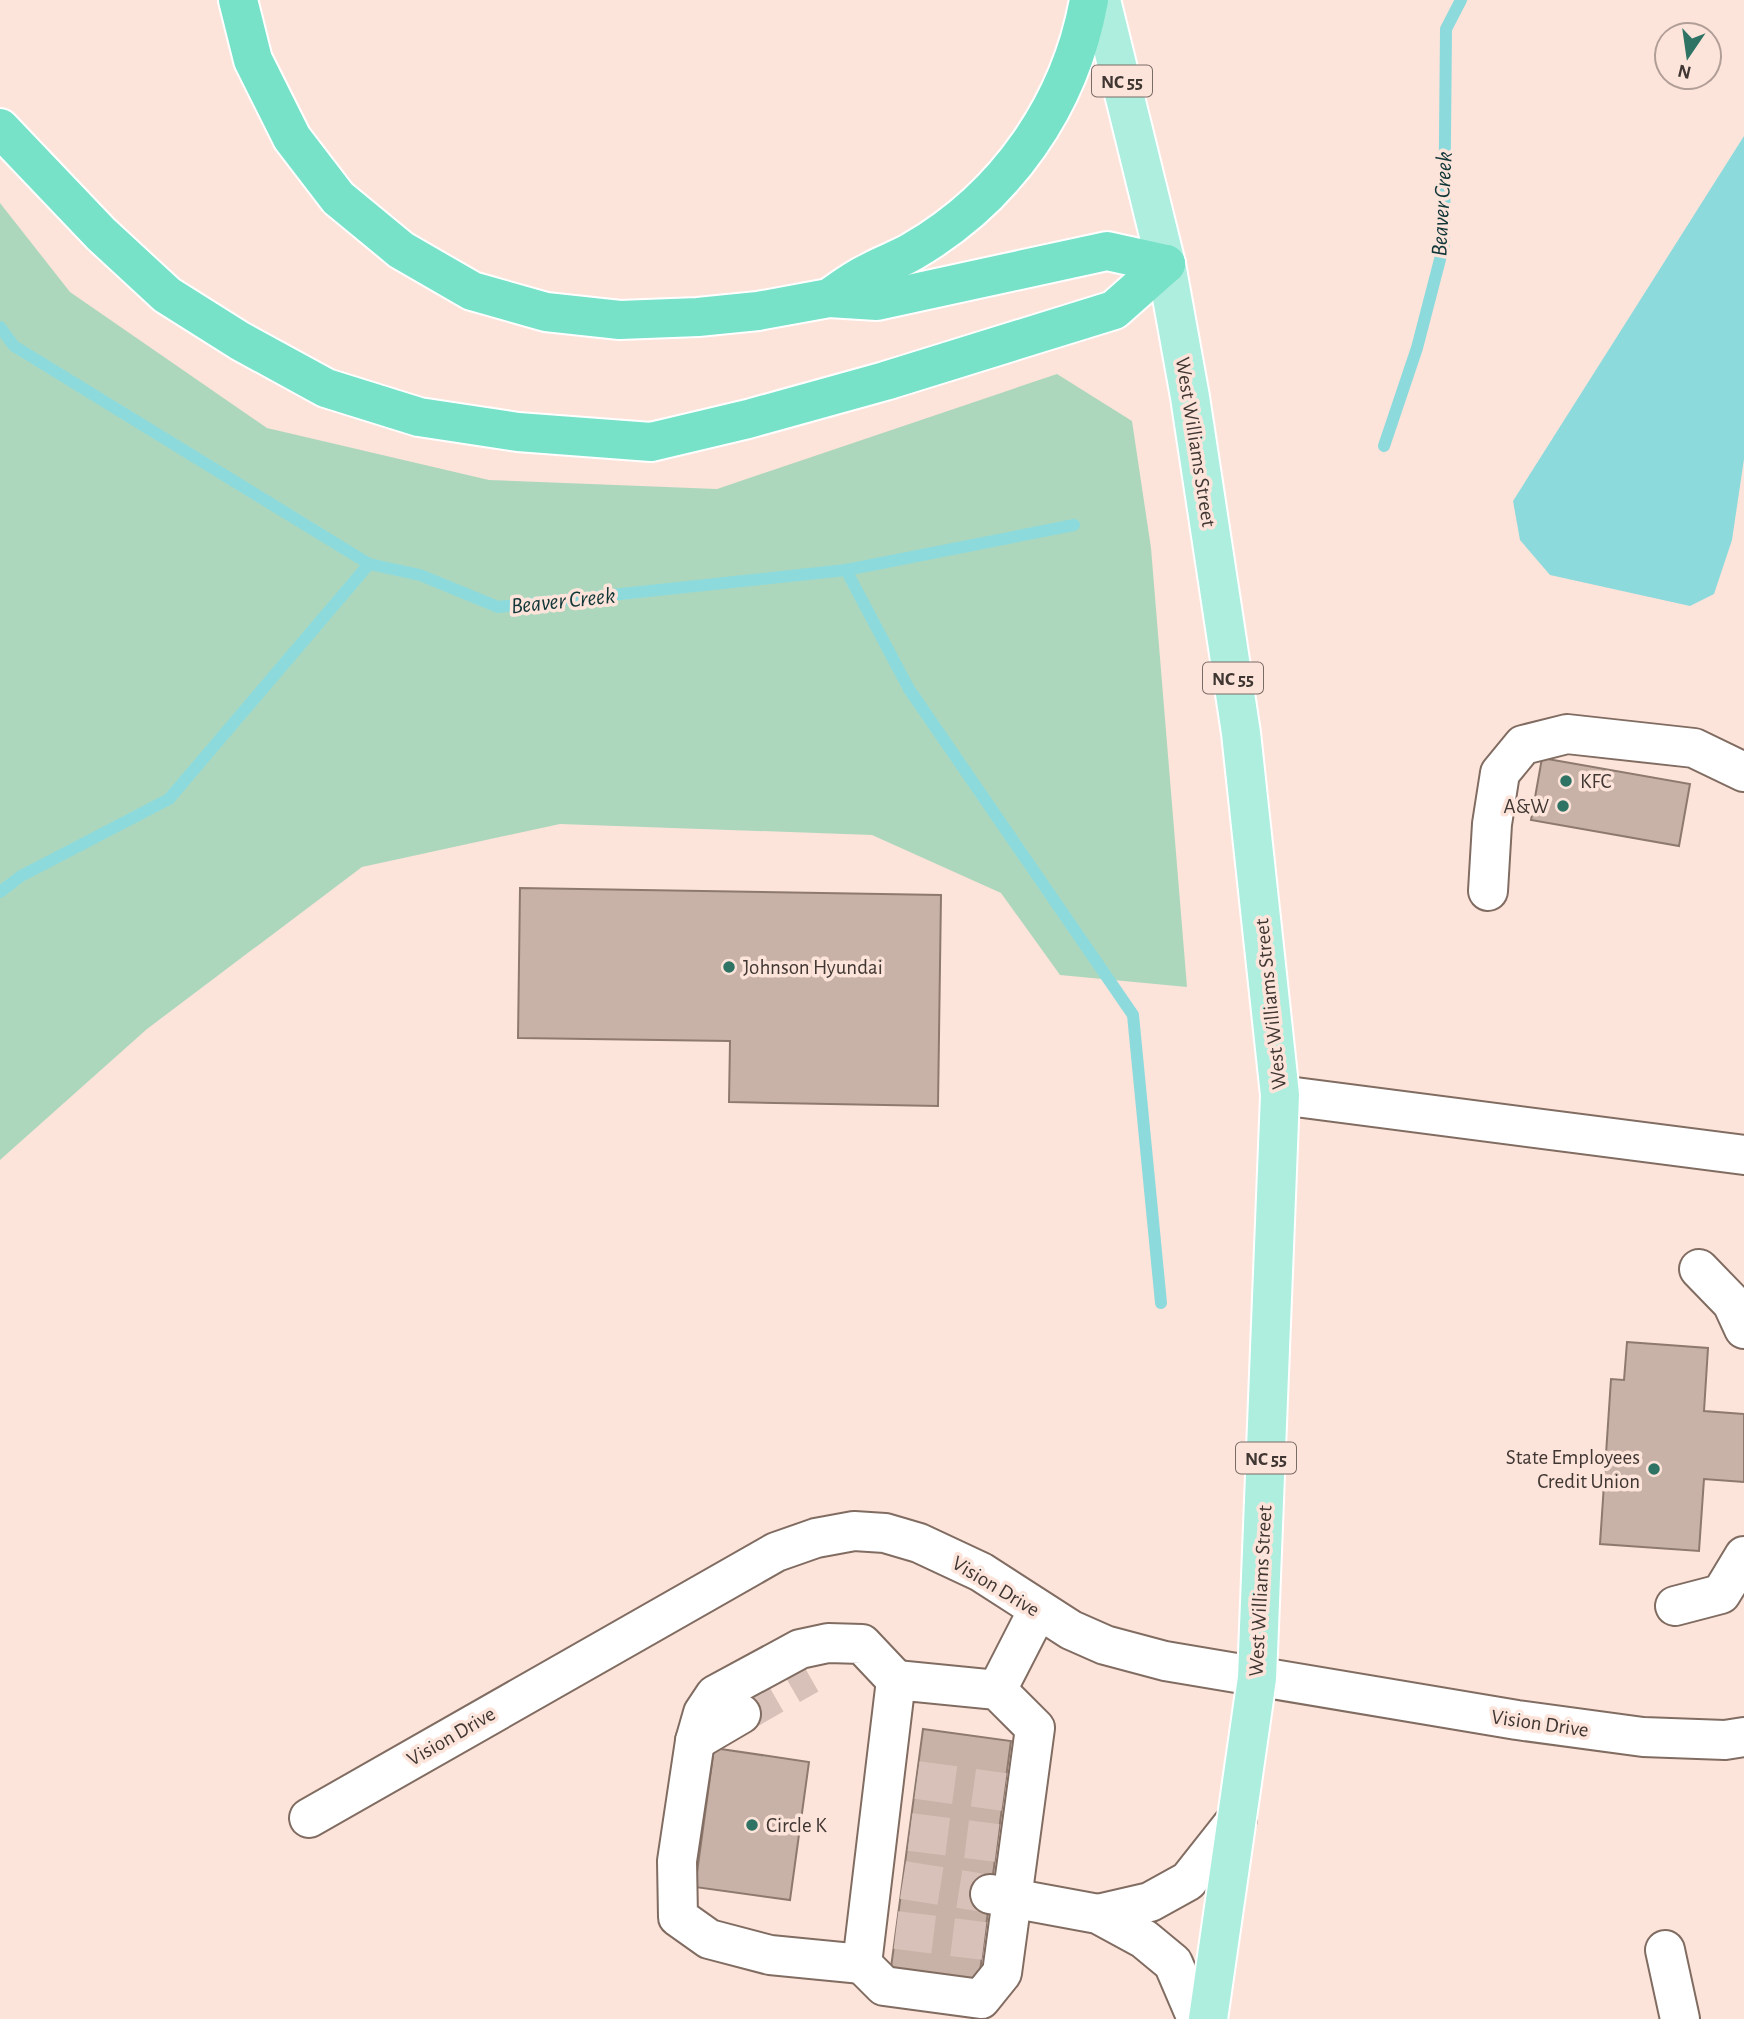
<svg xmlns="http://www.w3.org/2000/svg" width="1744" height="2019" font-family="'Alegreya Sans',sans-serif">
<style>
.green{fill:#add7bd}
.water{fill:#8ddadd}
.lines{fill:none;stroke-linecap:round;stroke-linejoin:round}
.stream{stroke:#8ddadd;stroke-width:12}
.building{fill:#c8b1a6;stroke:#8e796f;stroke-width:2}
.minor-tunnel{stroke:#d7c1b9;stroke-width:38;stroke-dasharray:38 19;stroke-linecap:butt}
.minor-casing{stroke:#816c62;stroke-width:42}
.major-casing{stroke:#fff;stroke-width:42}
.highway-casing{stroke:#fff;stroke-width:42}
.minor{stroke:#fff;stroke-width:38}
.major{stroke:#aeeedf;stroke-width:38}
.highway{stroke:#78e2c9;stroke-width:38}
.poi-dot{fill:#2f7365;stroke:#fde4da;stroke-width:2.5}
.labels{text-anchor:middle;stroke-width:7;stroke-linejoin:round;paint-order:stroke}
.shield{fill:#fde4da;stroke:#796b65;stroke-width:2}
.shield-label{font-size:19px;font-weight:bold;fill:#403733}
.street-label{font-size:21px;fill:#403733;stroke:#fde4da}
.poi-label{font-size:21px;fill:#403733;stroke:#fde4da;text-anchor:start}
.water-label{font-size:23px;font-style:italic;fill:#103638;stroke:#fde4da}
</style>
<rect width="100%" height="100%" fill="#fde4da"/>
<!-- green -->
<polygon class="green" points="0,203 70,292 267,428 489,480 717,489 1057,374 1132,421 1151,548 1187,987 1060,975 1001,893 872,835 560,824 362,867 147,1029 0,1160"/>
<!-- water -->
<polygon class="water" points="1744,136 1744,459 1732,540 1714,594 1690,606 1550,575 1520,540 1513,501"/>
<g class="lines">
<!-- stream -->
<g class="stream">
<polyline points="0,327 14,346 369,564 420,575 498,607 846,570 1074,525"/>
<polyline points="1384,446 1417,348 1444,244 1446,29 1461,0"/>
<polyline points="846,570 909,689 1133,1015 1161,1303"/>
<polyline points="0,892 21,876 169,799 369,564"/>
</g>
</g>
<!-- building -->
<g class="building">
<polygon points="1542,758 1690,784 1679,846 1531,820"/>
<polygon points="520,888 941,895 938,1106 729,1102 730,1041 518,1038"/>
<polygon points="1627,1342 1708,1348 1704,1411 1744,1414 1744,1482 1704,1479 1699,1551 1600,1544 1611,1379 1624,1380"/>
<polygon points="923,1729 1011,1741 978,1986 890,1975"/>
<polygon points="714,1748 809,1762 790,1900 695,1887"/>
</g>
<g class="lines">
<!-- minor-tunnel -->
<g class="minor-tunnel">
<polyline points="741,1714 809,1675"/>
<polyline points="917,1780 1004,1792"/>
<polyline points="910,1832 997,1843"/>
<polyline points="903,1880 990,1894"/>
<polyline points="896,1930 984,1941"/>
</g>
<!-- minor casing -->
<g class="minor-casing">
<g id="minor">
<polyline points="1488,891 1492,824 1500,773 1523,745 1567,734 1694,748 1744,772"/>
<polyline points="1280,1095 1744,1155"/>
<polyline points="1699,1269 1732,1303 1744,1329"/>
<polyline points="1675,1606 1721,1594 1744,1556"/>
<polyline points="997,1690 896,1680 862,1964 884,1986 981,1999 1002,1973 1035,1728 997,1690 1038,1610"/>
<polyline points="695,1741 741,1714"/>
<polyline points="309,1818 776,1552 816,1538 854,1531 885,1533 919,1543 981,1572 1071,1630 1105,1645 1165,1661 1517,1720 1643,1737 1725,1740 1744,1737"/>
<polyline points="990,1894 1098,1914 1144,1939 1173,1963 1197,2019"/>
<polyline points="1098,1914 1150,1902 1188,1881 1237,1819"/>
<polyline points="1665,1950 1680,2019"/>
<polyline points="862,1964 770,1955 709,1939 678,1917 677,1861 695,1741 703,1713 715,1695 800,1649 828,1643 862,1644 896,1680"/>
</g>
</g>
<!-- major casing -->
<g class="major-casing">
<polyline id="major" points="1101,0 1166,264 1190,397 1241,733 1280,1095 1257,1678 1208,2019"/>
</g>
<!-- highway casing -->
<g class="highway-casing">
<g id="highway">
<polyline points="238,0 253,60 292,138 338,198 401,250 472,291 546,312 620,320 698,317 758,311 829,298 877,301 1107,251 1166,264"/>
<polyline points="0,128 101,234 167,295 240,341 326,388 419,417 518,432 651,442 748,419 885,381 1114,310 1166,264"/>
<path d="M829,298c13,-9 26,-19 41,-26 14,-8 30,-13 43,-21 93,-54 157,-146 176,-251"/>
</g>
</g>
<!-- minor -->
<use href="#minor" class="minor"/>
<!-- major -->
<use href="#major" class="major"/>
<!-- highway -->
<use href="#highway" class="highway"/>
</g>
<!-- markers -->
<g class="poi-dot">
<circle cx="1566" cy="781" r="7"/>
<circle cx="1563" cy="806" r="7"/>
<circle cx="729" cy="967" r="7"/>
<circle cx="1654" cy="1469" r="7"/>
<circle cx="752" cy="1825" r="7"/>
</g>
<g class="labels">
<!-- shield labels -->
<g class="shield">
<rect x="1092" y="65.5" width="60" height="31" rx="5"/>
<rect x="1203" y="662.5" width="60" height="31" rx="5"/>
<rect x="1236" y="1442.5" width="60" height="31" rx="5"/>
</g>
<g class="shield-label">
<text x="1122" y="88">NC 55</text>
<text x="1233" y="685">NC 55</text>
<text x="1266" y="1465">NC 55</text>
</g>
<!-- street labels -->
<g class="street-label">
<text transform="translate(1196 442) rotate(81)" y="7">West Williams Street</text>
<text transform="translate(1270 1004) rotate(-96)" y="7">West Williams Street</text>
<text transform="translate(996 1586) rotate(31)" y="7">Vision Drive</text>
<text transform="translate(1260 1591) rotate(-87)" y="7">West Williams Street</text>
<text transform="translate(1540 1723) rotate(8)" y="7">Vision Drive</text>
<text transform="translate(451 1736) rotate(-30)" y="7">Vision Drive</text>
</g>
<!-- poi labels -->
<g class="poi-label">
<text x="1580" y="788">KFC</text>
<text x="1549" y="813" text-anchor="end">A&amp;W</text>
<text x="743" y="974">Johnson Hyundai</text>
<text x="1640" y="1464" text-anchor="end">State Employees<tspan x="1640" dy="24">Credit Union</tspan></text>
<text x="766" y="1832">Circle K</text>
</g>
<!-- water labels -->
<g class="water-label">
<text transform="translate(1441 204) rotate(-87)" y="8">Beaver Creek</text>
<text transform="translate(563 600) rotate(-6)" y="8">Beaver Creek</text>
</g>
</g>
<!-- north arrow -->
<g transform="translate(1688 56) rotate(193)"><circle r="33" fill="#fde4da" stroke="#b19f97" stroke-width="2"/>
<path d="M0-5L12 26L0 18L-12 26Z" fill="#2f7365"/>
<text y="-10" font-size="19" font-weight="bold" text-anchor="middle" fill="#403733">N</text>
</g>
</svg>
